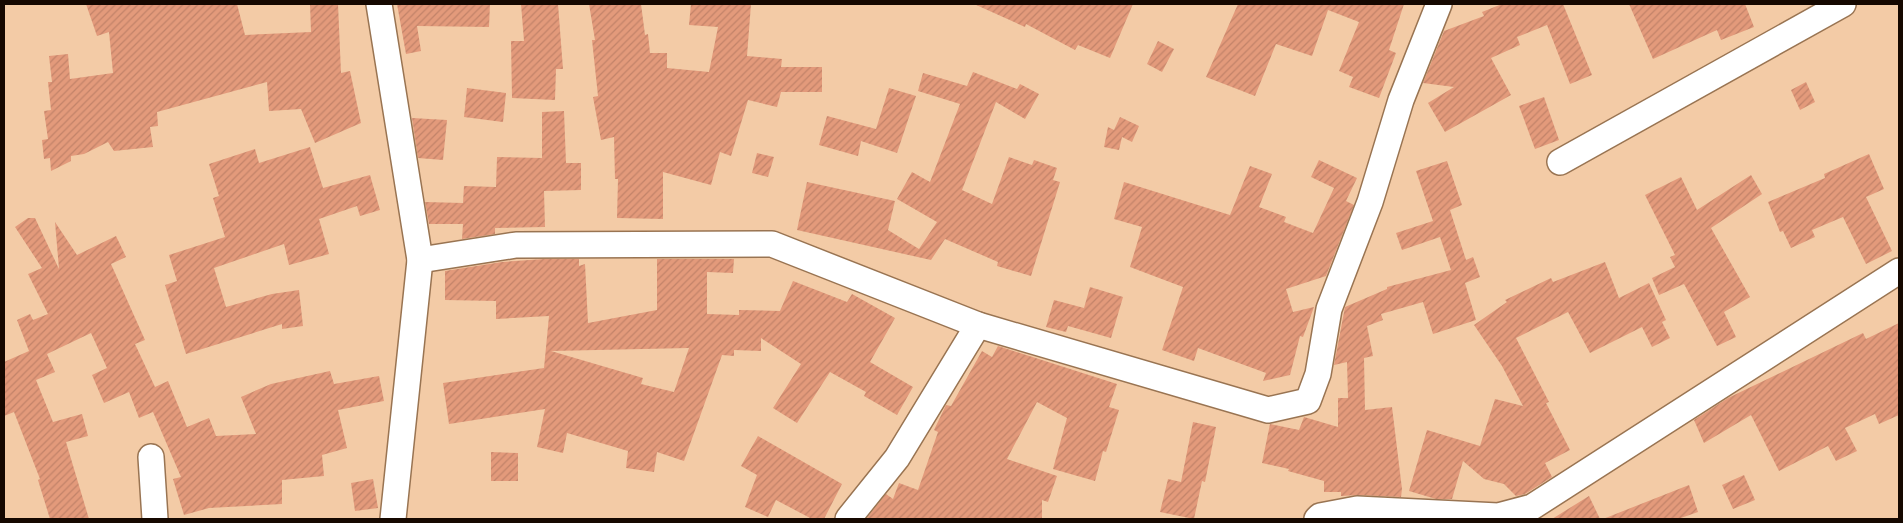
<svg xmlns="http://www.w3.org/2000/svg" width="1903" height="523" font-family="Signika,sans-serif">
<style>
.building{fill:url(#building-hatch);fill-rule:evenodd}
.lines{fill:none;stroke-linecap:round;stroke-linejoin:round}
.street-casing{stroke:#997452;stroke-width:28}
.street{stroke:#fff;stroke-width:25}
</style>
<defs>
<pattern id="building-hatch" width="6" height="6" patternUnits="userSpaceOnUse" patternTransform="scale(1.25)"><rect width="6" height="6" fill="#e39a7b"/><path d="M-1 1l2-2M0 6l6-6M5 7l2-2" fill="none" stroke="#c28369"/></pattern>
</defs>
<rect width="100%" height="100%" fill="#f3cba6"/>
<!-- building -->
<g class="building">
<polygon points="86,4 237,4 245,35 311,32 310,4 338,4 341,73 350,71 361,123 315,143 301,109 269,111 267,82 157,112 158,126 150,127 153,147 114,151 108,142 84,154 71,156 71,161 51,171 50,158 44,159 42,140 48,139 44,111 51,110 48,82 52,82 49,56 68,54 70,79 113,73 109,32 97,36"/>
<polygon points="397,4 490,4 489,27 417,26 421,51 406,54"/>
<polygon points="521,4 558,4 563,69 556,69 555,100 512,98 511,41 524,41"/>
<polygon points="589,4 641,4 645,35 648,34 650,53 667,53 667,68 709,72 718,27 689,25 691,4 751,4 747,56 782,59 781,67 822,67 822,92 781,92 777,107 748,100 731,156 720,152 711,185 663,172 663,219 617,218 618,179 615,179 614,137 601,140 593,97 598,96 592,40 595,40"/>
<polygon points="974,4 1133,4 1110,58 1078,45 1075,50 1026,24 1025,27"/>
<polygon points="1238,4 1404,4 1389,50 1396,53 1379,98 1349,87 1353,77 1339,71 1359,22 1328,10 1312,56 1276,44 1255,96 1206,77"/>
<polygon points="1502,4 1563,4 1592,75 1570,84 1547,25 1517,37 1520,45 1491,58 1511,95 1445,132 1428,103 1454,87 1423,83 1444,31 1484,16 1482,12"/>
<polygon points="1629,4 1745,4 1754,27 1721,40 1717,30 1653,59"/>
<polygon points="1158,41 1174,49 1162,72 1147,64"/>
<polygon points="973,72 1017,89 1020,84 1039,94 1025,119 996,102 962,190 992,204 1009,157 1032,165 1034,160 1057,168 1053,180 1060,182 1031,276 997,266 998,262 945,239 931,260 797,230 807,182 895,201 888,230 919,249 937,222 897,199 912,172 930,182 960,104 918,91 923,73 967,86"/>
<polygon points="1806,82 1815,102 1800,110 1791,90"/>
<polygon points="467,88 506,93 503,122 464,117"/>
<polygon points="889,88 916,96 897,153 861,141 858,156 819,145 827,116 876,129"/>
<polygon points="1544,97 1559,140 1535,149 1519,106"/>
<polygon points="564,111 566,163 581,163 581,190 544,191 545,227 495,228 495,234 462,239 463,224 429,224 425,202 463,203 464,186 496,187 497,157 542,158 542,112"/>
<polygon points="1120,117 1139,126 1132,142 1122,137 1119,150 1104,147 1108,127 1114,130"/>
<polygon points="412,118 447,120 443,160 418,158"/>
<polygon points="310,147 323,188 370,175 380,210 360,216 357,206 319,219 329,254 289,265 284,244 214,268 226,307 272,294 299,290 303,326 282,329 282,324 186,354 165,285 177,281 169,255 225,237 213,198 219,196 209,164 255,149 259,163"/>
<polygon points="757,153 774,157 768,177 752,173"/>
<polygon points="1869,154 1884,189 1866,197 1892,251 1866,264 1843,217 1812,230 1815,237 1791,248 1783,231 1780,232 1768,202 1825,178 1824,174"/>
<polygon points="1319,160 1357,178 1346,201 1354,205 1326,276 1286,289 1293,312 1314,307 1303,337 1300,336 1290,375 1263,381 1266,373 1198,348 1194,361 1162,350 1183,287 1130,267 1142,227 1114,219 1124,182 1230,215 1250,166 1272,174 1259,207 1286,217 1284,222 1313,233 1334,188 1311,177"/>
<polygon points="1447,161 1462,205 1450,210 1466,260 1473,257 1480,277 1465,283 1476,320 1433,334 1423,302 1381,314 1383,320 1367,326 1373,356 1364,358 1365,410 1392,407 1402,489 1401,497 1358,495 1341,496 1341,492 1324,492 1324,481 1288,471 1289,469 1262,463 1270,424 1299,430 1304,417 1338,427 1338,398 1348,398 1347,362 1334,365 1345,307 1387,289 1387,287 1451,270 1440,237 1402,250 1396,233 1433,221 1416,171"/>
<polygon points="1751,175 1762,194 1711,228 1750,297 1724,312 1736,337 1717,346 1684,284 1659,295 1652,278 1675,267 1670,257 1675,255 1645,195 1681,177 1697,210"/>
<polygon points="28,218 35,218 59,269 55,222 77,255 116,236 126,257 111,264 145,340 135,344 155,387 168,381 187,427 209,418 216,436 256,434 241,397 271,384 330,371 334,384 379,376 384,401 338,410 347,448 322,455 324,476 282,480 282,504 209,508 184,515 173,479 181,477 153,412 139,418 129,392 104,403 92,375 107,368 91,333 47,354 55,372 36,380 53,422 82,414 88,436 66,442 89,519 50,519 38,480 40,479 14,412 4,416 4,362 29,351 17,320 30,314 33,320 48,314 28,274 42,268 15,227"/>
<path d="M544,259h35v7l6,-2 3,59 69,-13v-51h77l-1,14 -26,-1v42l32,1v-5l41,1 13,-30 54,21 5,-8 43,24 -25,44 43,25 -16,28 -33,-19 2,-4 -36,-20 -33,51 -24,-15 28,-44 -40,-26v13l-27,-1v6l-12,-1 -38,106 -27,-9 -3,20 -28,-4 2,-17 -61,-18 -4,20 -26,-6 8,-38 -96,15 -6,-41 101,-15 5,-52 -53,3v-18l-51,-1v-29l57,-9zM689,348l-15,44 -33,-8 2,-6 -92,-27z"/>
<polygon points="1605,262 1619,298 1649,283 1666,320 1662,322 1670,338 1652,347 1642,327 1590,353 1568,312 1516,338 1549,402 1546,403 1570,450 1545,463 1552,477 1525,494 1516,496 1504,484 1484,479 1463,461 1452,499 1436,499 1409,491 1427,430 1480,446 1495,399 1523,406 1502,366 1474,325 1507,302 1505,300 1551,278 1553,282"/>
<polygon points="1090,287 1123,297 1111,338 1068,326 1066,332 1046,327 1054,300 1084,308"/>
<polygon points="1899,323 1899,415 1879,424 1875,414 1845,428 1857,451 1836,461 1828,446 1779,471 1751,415 1704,443 1694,420 1728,398 1863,333 1866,339"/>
<polygon points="998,346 1117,384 1109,407 1119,410 1106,452 1103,451 1095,481 1053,469 1067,418 1037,402 1007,459 1057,476 1048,502 1042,500 1042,519 866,519 886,494 893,499 899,483 918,490 938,432 934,430 946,405 951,406 982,351 992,357"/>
<polygon points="1193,422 1216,427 1205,482 1202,481 1194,519 1160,512 1168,479 1181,482"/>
<polygon points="758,436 842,484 824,519 812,519 776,500 768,517 745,507 757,475 741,466"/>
<polygon points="491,452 518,453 518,481 491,481"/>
<polygon points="1744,475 1755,500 1733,509 1722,485"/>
<polygon points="373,479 378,508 355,511 351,483"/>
<polygon points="1689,485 1698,512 1678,519 1603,519"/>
<polygon points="1589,496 1600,519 1552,519"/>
</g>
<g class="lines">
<!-- street casing -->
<g class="street-casing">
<g id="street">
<polyline points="379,4 420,260 393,519"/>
<polyline points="1560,162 1843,4"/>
<polyline points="420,260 516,245 772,244 978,325 1268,410 1308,401 1318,374 1329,309 1370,202 1401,100 1439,4"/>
<polyline points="151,457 155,519"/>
<polyline points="848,519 897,458 978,325"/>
<polyline points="1317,519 1320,516 1357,509 1498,516 1532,507 1899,271"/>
</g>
</g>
<!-- street -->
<use href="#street" class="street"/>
</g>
<!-- border -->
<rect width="1903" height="523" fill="none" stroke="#150800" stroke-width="10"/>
</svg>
